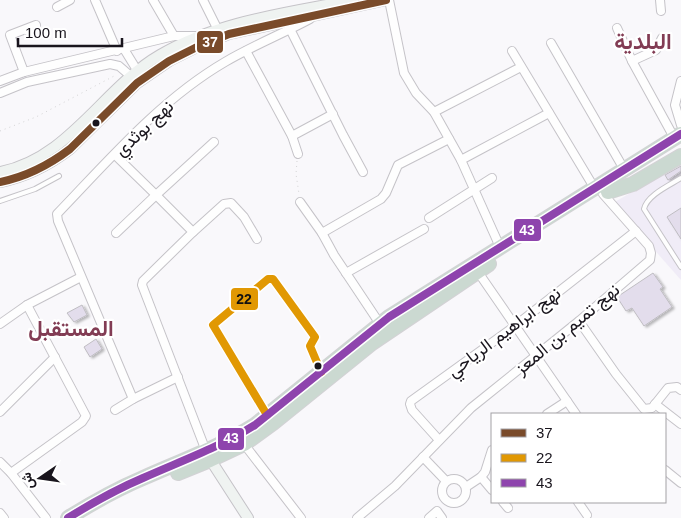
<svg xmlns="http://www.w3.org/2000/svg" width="681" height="518" font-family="Helvetica,Vazirmatn,sans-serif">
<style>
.built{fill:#f0ecf7}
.building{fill:#e3ddec;stroke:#bfbdc2;filter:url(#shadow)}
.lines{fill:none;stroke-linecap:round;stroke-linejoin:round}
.lane-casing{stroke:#c5c3c8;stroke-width:6}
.street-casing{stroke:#c5c3c8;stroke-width:10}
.secondary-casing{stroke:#c5c3c8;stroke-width:12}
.highway-casing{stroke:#d3d2d5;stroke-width:16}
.path{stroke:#d4d4d5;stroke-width:1;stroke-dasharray:1 4;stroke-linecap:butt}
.lane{stroke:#fefefe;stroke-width:4}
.street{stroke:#fefefe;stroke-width:8}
.secondary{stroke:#eff3f1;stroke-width:10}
.highway{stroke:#cbd9d1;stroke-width:14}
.bus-1-casing{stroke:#fff;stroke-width:11}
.bus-2-casing{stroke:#fff;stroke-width:11}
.bus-3-casing{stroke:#fff;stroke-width:11}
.bus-1{stroke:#7a4b2a;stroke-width:8}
.bus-2{stroke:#e19803;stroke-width:8}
.bus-3{stroke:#8e44ad;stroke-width:8}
.bus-dot{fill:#19151d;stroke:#fff;stroke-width:2}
.labels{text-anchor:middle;stroke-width:4.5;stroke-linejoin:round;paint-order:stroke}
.street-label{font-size:18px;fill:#19151d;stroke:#fff}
.district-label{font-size:22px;font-weight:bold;fill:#823c54;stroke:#fff}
.line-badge{stroke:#fff;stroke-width:2}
.badge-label{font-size:14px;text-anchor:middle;font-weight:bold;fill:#fff}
.pale-badge-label{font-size:14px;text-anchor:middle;font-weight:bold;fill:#111}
</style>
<defs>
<filter id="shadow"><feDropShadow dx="2.5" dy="1.5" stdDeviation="1" flood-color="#0004"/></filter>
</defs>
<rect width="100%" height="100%" fill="#f9f8fb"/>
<!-- built -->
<polygon class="built" points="681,164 681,280 613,203"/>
<!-- building -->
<g class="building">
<polygon points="681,166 681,171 668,180 665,175"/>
<polygon points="681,208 681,239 667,217"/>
<polygon points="653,273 663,287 660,289 672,307 644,326 632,308 626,311 617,297"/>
<polygon points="82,305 87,315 74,322 67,313"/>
<polygon points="96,339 102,349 90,357 84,347"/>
</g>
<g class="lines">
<!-- lane casing -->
<g class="lane-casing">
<g id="lane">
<path d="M681,178c-11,7 -34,17 -37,31l37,58"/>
<polyline points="0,201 35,189 59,176"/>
</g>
</g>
<!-- street casing -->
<g class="street-casing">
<g id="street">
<polyline points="95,0 117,51"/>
<polyline points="153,0 174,36"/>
<polyline points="203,0 217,28"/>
<polyline points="389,0 404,73 416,93 434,112 461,160 500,247"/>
<polyline points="660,0 661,11"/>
<polyline points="57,7 70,0"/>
<polyline points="288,25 343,135 363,172"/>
<polyline points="617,28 632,61 671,132"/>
<polyline points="551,43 621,164"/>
<polyline points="124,49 140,75"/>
<polyline points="246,51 292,136 298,154"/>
<polyline points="512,51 592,184"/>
<polyline points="632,61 656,50 662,38"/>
<polyline points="24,72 10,35 36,25"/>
<polyline points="0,81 24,72 174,36 195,36"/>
<polyline points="0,93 27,82 110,64 119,66 134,79"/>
<polyline points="434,112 521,67"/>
<polyline points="681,125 675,105 681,81"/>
<polyline points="292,136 333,114"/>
<polyline points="115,155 156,195 214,142"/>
<polyline points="461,160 549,113"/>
<polyline points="300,202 322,233 334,255 380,324"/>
<polyline points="429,218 492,178"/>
<polyline points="193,232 224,204 231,203 244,217 257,239"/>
<polyline points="116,233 156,195 193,232 143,281 142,285 206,451"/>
<polyline points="322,233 381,199 386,193 398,165 449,139"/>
<polyline points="478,272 576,414"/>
<polyline points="346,273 424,229"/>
<polyline points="579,321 616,374 644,409 652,408 668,388 677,387 681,390"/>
<polyline points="0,324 27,305 81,277"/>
<path d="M133,399l-75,-178 -1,-7c52,-54 103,-114 168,-152 27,-16 57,-28 85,-43"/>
<polyline points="655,404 681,424"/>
<polyline points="115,410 133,399 178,377"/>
<polyline points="0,412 55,357"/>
<polyline points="547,414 567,401"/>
<polyline points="267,415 213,325 268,279 273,279 315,337 310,346 321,372"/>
<polyline points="439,440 412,410 410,404 411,401 515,326 636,231"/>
<polyline points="244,444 301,518"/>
<polyline points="423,457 446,481"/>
<polyline points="0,462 11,473 46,518"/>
<polyline points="665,470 681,483"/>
<polyline points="11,473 82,422 86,416 27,305"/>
<polyline points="481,477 492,490"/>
<circle cx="454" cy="491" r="12"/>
<polyline points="466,487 481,477 485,472 492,450"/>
<polyline points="503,502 508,508"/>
<polyline points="578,502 587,515"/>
<polyline points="0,513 4,518"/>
<polyline points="357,518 395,486 471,408 579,321 650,260 651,253 649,246 603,194"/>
<polyline points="429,518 437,511 442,518"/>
</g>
</g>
<!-- secondary casing -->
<g class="secondary-casing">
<g id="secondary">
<path d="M0,172c69,-13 103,-84 160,-117 58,-34 127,-42 193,-55"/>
<path d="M0,182c25,-5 49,-17 70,-33l67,-66 32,-22 26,-13 34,-14 157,-34"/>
<polyline points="208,456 248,518"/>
</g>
</g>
<!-- highway casing -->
<g class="highway-casing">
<g id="highway">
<polyline points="608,192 633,184 681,156"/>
<polyline points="178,473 210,460 244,444 273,423 372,343 489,264"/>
<path d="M68,518c24,-15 49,-29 75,-40 38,-17 77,-31 112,-53l134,-108 292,-183"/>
</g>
</g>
<!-- path -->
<g class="path">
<polyline points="0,131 36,117 116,75"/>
<polyline points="297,161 296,174 299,194"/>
</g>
<!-- lane -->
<use href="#lane" class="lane"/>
<!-- street -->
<use href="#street" class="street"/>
<!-- secondary -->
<use href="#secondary" class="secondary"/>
<!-- highway -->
<use href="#highway" class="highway"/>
<!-- bus-1 casing -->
<g class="bus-1-casing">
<path id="bus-1" d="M0,182c25,-5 49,-17 70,-33l67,-66 32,-22 26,-13 34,-14 157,-34"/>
</g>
<!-- bus-2 casing -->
<g class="bus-2-casing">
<polyline id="bus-2" points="267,415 213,325 268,279 273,279 315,337 310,346 321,372"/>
</g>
<!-- bus-3 casing -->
<g class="bus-3-casing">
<path id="bus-3" d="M68,518c24,-15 49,-29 75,-40 38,-17 77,-31 112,-53l134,-108 292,-183"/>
</g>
<!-- bus-1 -->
<use href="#bus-1" class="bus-1"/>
<!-- bus-2 -->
<use href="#bus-2" class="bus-2"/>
<!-- bus-3 -->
<use href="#bus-3" class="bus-3"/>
</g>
<!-- markers -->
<g class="bus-dot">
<circle cx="96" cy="123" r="4.5"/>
<circle cx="318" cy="366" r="4.5"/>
</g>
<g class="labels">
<!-- street labels -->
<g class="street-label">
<text transform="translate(144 128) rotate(-43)" y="6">نهج بوثدي</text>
<text transform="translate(567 329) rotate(-40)" y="6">نهج تميم بن المعز</text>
<text transform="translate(504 332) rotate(-37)" y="6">نهج ابراهيم الرياحي</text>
</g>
<!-- district labels -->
<g class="district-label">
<text x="643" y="49">البلدية</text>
<text x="71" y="336">المستقبل</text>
</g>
</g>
<g class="line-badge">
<rect x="196" y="30" width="28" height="24" rx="5" fill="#7a4b2a"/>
<rect x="513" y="218" width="29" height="24" rx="5" fill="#8e44ad"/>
<rect x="230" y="287" width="29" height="24" rx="5" fill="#e19803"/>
<rect x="217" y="427" width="28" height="24" rx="5" fill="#8e44ad"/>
</g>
<g class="badge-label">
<text x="210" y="47">37</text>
<text x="527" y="235">43</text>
<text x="231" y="443">43</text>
</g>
<g class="pale-badge-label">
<text x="244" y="304">22</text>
</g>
<!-- legend -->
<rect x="491" y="413" width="175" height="90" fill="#ffffff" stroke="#a3a1a5"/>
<rect x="501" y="429" width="25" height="8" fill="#7a4b2a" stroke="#a3a1a5"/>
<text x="536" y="438" font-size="15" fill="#19151d">37</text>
<rect x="501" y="454" width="25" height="8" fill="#e19803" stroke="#a3a1a5"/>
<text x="536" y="463" font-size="15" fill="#19151d">22</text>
<rect x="501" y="479" width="25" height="8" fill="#8e44ad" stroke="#a3a1a5"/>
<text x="536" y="488" font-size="15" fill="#19151d">43</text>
<!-- north arrow -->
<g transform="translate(40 478) rotate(257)" stroke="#ffffff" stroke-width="4" paint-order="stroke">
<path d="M0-4L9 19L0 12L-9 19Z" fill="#19151d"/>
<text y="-8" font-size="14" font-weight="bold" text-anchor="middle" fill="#19151d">ش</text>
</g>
<!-- scale -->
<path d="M18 38v8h104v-8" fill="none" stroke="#19151d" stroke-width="2.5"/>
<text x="25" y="38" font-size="15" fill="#19151d" stroke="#ffffff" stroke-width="4" paint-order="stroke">100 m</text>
</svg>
